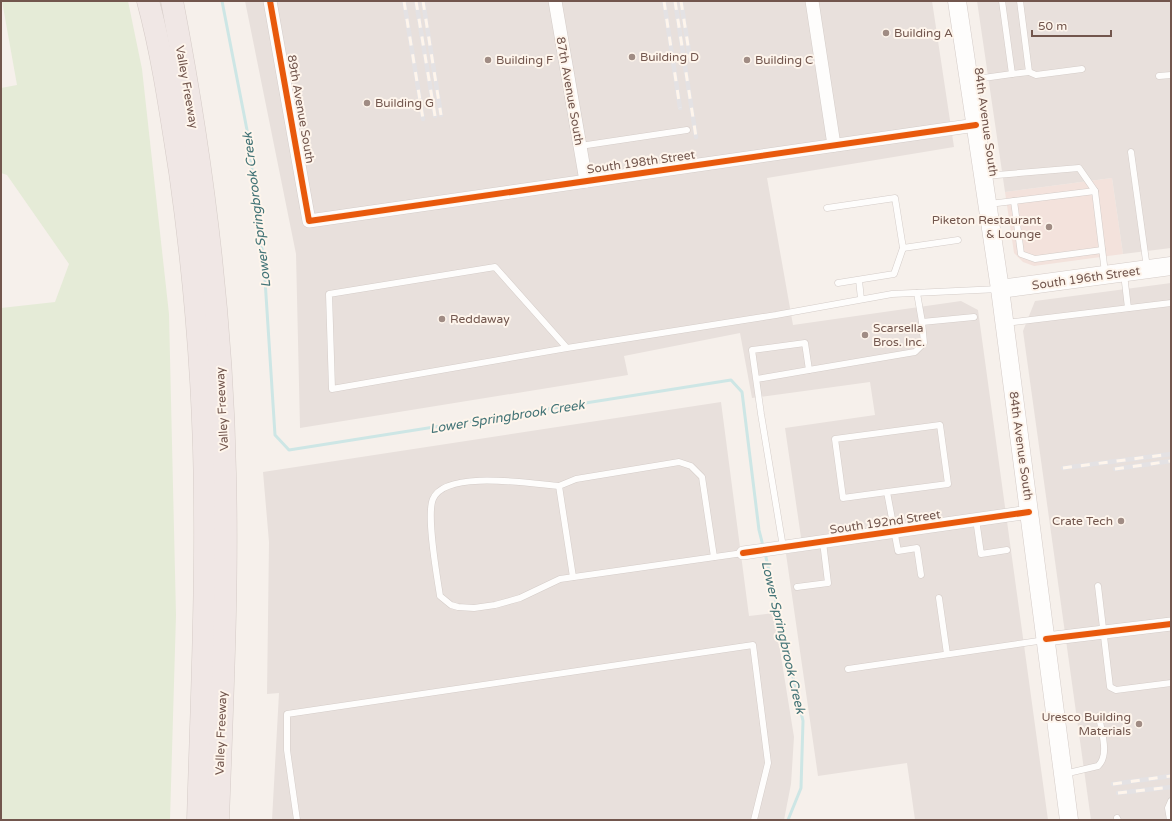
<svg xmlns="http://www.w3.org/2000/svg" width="1172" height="821" font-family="'Varela Round',sans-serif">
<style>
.commercial{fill:#f3e2dc}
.industrial{fill:#e8e0dc}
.green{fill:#e5ebd7}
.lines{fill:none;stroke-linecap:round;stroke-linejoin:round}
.stream{stroke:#cde6e5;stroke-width:3}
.lane-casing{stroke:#d4ccc8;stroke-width:7}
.street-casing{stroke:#d4ccc8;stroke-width:14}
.secondary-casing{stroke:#d5ccc8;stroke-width:19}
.highway-casing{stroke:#d5cbc7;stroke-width:23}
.lane{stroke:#fefdfc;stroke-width:6}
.street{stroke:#fefdfc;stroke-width:13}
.secondary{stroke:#fefdfc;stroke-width:18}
.highway{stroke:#f0e7e5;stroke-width:22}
.rail-casing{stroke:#e4e2e4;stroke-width:4.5}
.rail{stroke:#fef5ec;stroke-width:3;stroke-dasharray:9;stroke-linecap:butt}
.cycleway-casing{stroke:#fef5ec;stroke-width:8}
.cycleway{stroke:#e8590c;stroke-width:6}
.poi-dot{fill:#a08c84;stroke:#fef5ec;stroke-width:1.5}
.labels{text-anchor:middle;stroke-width:4;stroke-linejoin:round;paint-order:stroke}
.poi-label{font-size:12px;fill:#72564d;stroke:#fef5ec;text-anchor:start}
.street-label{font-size:12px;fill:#72564d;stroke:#fef5ec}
.water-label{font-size:13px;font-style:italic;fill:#427376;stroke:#fef5ec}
</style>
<rect width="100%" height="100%" fill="#f6f0eb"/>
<!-- commercial -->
<polygon class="commercial" points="1112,178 1123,254 1034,266 1023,262 1014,253 1005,192"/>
<!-- industrial -->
<g class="industrial">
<polygon points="245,1 932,1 954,147 767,178 793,325 961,301 978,310 1048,820 915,820 907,763 818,776 786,554 803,551 785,428 875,415 870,382 752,398 740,333 624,356 628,375 300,428 296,254"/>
<polygon points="977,1 1171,1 1171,248 1123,254 1112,178 1005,192"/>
<polygon points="1171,283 1171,820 1091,820 1023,331 1035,301"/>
<polygon points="721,402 749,616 774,613 794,737 791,784 784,820 272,820 279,693 267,694 269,542 263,472"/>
</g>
<!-- green -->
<polygon class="green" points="2,1 128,1 142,69 169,314 176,615 170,820 1,820 1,308 55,302 69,264 7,175 1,173 1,88 17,85"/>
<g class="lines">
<!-- stream -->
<g class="stream">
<polyline points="222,1 247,130 264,264 275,435 289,450 731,380 742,392 759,530 763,546"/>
<polyline points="765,553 803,721 801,788 788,820"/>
</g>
<!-- lane casing -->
<g class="lane-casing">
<g id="lane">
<polyline points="1002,1 1012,74 1029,72 1020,1"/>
<polyline points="1029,72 1036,75 1082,69"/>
<polyline points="1159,76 1171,75"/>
<polyline points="969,80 1012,74"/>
<polyline points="580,146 687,130"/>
<polyline points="1131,152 1147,268"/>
<polyline points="985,176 1079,168 1095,191 1105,273"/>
<polyline points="1014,201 1021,254 1035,259 1102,250"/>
<polyline points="989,204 1095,191"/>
<polyline points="827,208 895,198 903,248 958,240"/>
<polyline points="1124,274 1128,308"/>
<polyline points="859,280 861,299"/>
<polyline points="838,283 894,274 903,248"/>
<polyline points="917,293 922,322"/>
<polyline points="1006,323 1171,303"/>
<polyline points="567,348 332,389 329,294 495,267 567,348 776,315 892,294 999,289"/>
<polyline points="809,370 915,352 924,343 922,322 974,317"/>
<polyline points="757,379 809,370 805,343 752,350 761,414 783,547"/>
<path d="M559,486c-26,-2 -114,-17 -126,13 -7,16 4,77 7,97l11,9 7,2 16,1 21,-3 25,-7 40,-19 183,-26"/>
<polyline points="887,492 948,484 940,425 835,439 843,498 887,492 898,551 917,548 921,575"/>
<polyline points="976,519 981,554 1007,550"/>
<polyline points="573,577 559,486 576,479 679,462 691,466 702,477 714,557"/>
<polyline points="1098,586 1110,687 1116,690 1171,683"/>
<polyline points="797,587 828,583 823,542"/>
<polyline points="939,598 947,654"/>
<polyline points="848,669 1045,640"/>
<path d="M1064,774l34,-8c12,-11 3,-35 1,-50"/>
<polyline points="1117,818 1118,820"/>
<polyline points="297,820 287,750 287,714 753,645 768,763 754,820"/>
<polyline points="1170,820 1168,808 1171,801"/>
</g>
</g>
<!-- street casing -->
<g class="street-casing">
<g id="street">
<polyline points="270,1 309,221 976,125"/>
<polyline points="555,1 586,181"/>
<polyline points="812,1 834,145"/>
<polyline points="743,553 1029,512"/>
<polyline points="1046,639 1171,624"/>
</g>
</g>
<!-- secondary casing -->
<g class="secondary-casing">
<g id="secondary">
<polyline points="957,1 1000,289 1069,820"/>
<polyline points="1000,289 1171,266"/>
</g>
</g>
<!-- highway casing -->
<g class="highway-casing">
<g id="highway">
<path d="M148,1c15,56 23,114 32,171 16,113 25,228 25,342 1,102 -4,204 -7,306"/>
<path d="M172,1c30,156 50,313 53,472 3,116 -3,231 -7,347"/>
</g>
</g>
<!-- lane -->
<use href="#lane" class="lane"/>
<!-- street -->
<use href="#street" class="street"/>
<!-- secondary -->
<use href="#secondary" class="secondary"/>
<!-- highway -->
<use href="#highway" class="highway"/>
<!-- rail casing -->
<g class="rail-casing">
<g id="rail">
<polyline points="404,1 423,119"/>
<polyline points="416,1 435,116"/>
<polyline points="423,1 441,115"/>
<polyline points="664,1 680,108"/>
<polyline points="675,1 696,137"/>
<polyline points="681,1 690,58"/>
<polyline points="1063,468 1171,454"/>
<polyline points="1115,469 1171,461"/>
<polyline points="1113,784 1171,776"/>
<polyline points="1118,793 1171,787"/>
</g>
</g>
<!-- rail -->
<use href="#rail" class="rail"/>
<!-- cycleway casing -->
<g class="cycleway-casing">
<g id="cycleway">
<polyline points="270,1 309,221 976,125"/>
<polyline points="743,553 1029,512"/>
<polyline points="1046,639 1171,624"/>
</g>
</g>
<!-- cycleway -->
<use href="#cycleway" class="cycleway"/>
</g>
<!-- markers -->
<g class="poi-dot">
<circle cx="886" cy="33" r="4"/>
<circle cx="632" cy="57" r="4"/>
<circle cx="488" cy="60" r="4"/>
<circle cx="747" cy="60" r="4"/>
<circle cx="367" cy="103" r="4"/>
<circle cx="1049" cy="227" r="4"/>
<circle cx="442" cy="319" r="4"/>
<circle cx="865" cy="335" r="4"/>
<circle cx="1121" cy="521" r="4"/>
<circle cx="1139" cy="724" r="4"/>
</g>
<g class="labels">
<!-- poi labels -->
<g class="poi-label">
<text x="894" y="37">Building A</text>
<text x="640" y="61">Building D</text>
<text x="496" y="64">Building F</text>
<text x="755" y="64">Building C</text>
<text x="375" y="107">Building G</text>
<text x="1041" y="224" text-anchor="end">Piketon Restaurant<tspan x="1041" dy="14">&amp; Lounge</tspan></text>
<text x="450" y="323">Reddaway</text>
<text x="873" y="332">Scarsella<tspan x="873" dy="14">Bros. Inc.</tspan></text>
<text x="1113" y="525" text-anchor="end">Crate Tech</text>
<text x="1131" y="721" text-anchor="end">Uresco Building<tspan x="1131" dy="14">Materials</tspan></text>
</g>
<!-- street labels -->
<g class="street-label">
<text transform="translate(187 87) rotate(80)" y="4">Valley Freeway</text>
<text transform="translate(570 91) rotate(80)" y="4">87th Avenue South</text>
<text transform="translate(301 109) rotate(80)" y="4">89th Avenue South</text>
<text transform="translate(986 122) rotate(82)" y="4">84th Avenue South</text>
<text transform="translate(641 162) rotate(-8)" y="4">South 198th Street</text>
<text transform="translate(1086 278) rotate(-8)" y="4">South 196th Street</text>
<text transform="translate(222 409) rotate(-93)" y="4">Valley Freeway</text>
<text transform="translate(1021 446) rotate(82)" y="4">84th Avenue South</text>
<text transform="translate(885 522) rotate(-8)" y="4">South 192nd Street</text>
<text transform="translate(221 733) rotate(-88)" y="4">Valley Freeway</text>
</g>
<!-- water labels -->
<g class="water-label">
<text transform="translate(256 210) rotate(-97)" y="5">Lower Springbrook Creek</text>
<text transform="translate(507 416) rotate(-9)" y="5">Lower Springbrook Creek</text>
<text transform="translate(784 637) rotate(77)" y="5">Lower Springbrook Creek</text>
</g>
</g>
<!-- border -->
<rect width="1172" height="821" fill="none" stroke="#72564d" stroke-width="4"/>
<!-- scale -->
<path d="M1032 30v6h79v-6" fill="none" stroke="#72564d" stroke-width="2"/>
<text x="1038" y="30" font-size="12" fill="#72564d" stroke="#fef5ec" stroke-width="3" paint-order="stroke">50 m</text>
</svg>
